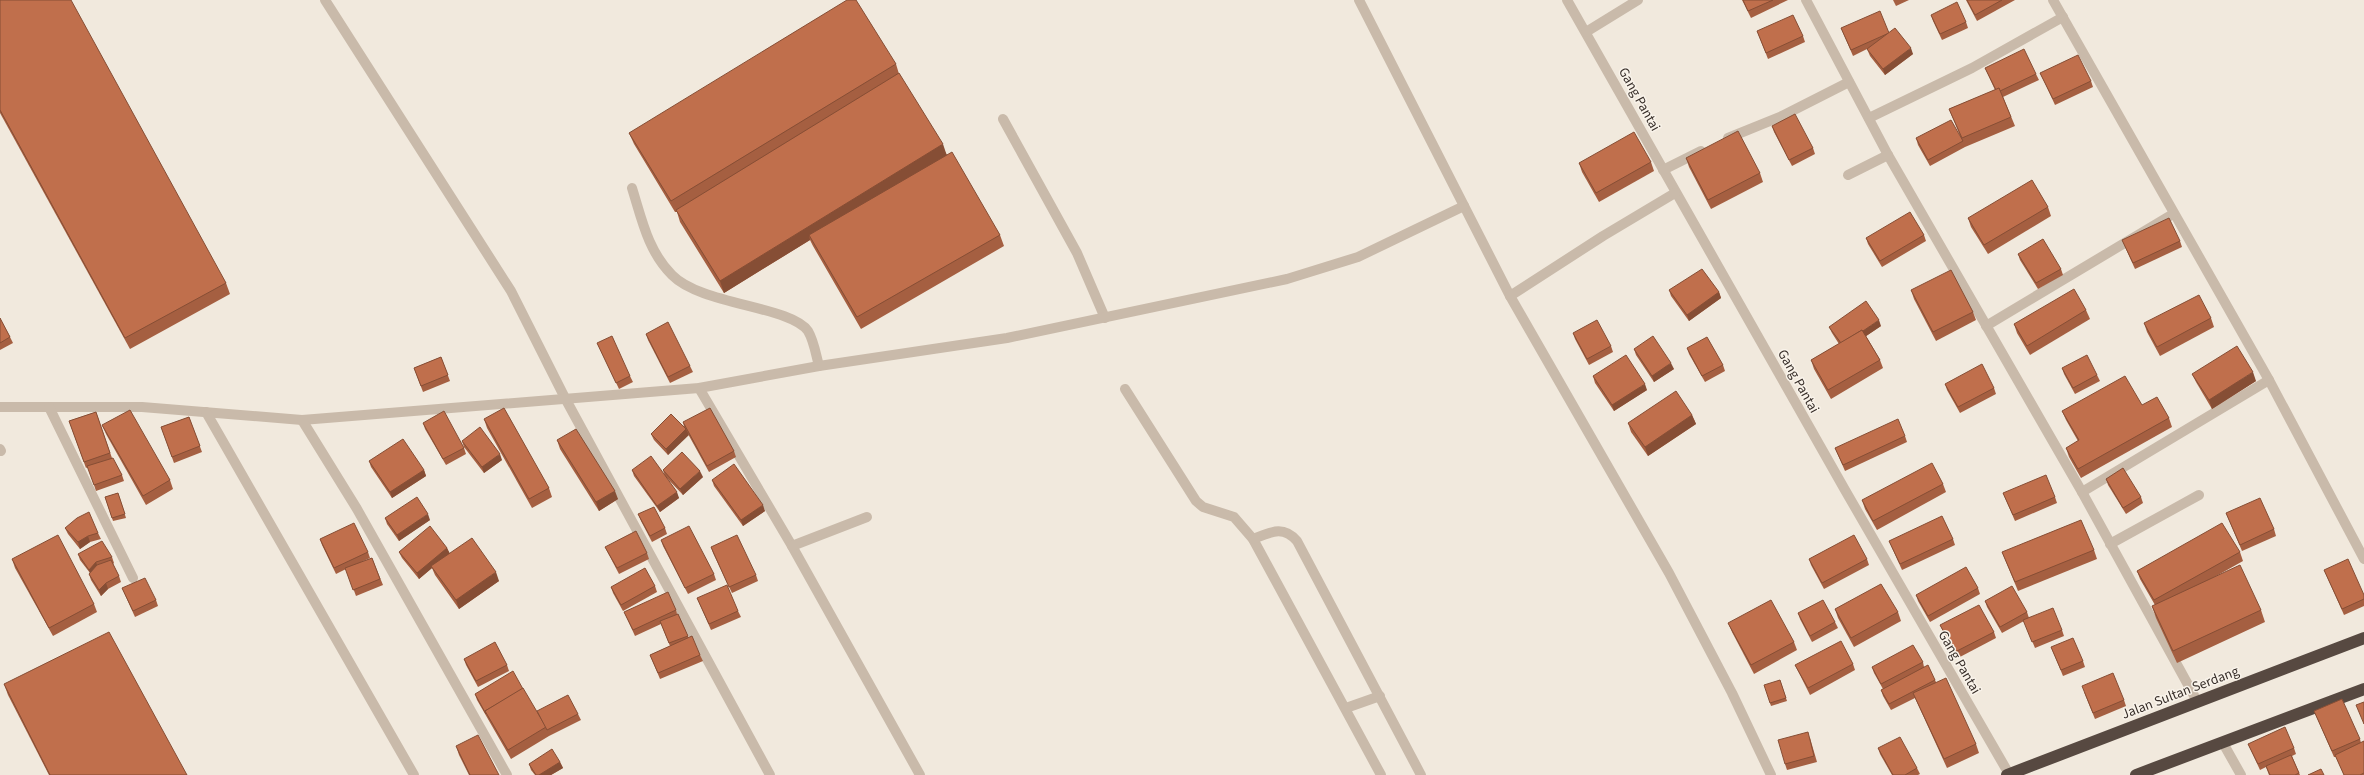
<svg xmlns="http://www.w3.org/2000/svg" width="2364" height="775" font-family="'Source Sans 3',sans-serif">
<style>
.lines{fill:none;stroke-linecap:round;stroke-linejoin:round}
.minor{stroke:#c9baaa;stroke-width:10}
.highway{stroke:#574941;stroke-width:12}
.wall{fill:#a55f41}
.shaded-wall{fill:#864e35}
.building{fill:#c06f4c;stroke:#864e35}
.labels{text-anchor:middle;stroke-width:3;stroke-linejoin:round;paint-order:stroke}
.street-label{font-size:14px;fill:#372e29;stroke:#f9f3ea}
</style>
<rect width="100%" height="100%" fill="#f1e9dd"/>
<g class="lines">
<!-- minor -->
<g class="minor">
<polyline points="325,0 511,291 565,398 770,775"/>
<polyline points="1359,0 1510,296 1669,573 1732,693 1771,775"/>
<polyline points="1567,0 1845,490 2009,774"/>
<polyline points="1806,0 1888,155 2082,492 2197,701"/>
<polyline points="2053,0 2269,380 2364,559"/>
<polyline points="1586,32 1638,0"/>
<polyline points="1869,118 1972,68 2063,17"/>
<polyline points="1003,119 1077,253 1105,318"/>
<polyline points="1728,138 1782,116 1849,82"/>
<polyline points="1663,170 1701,151"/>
<polyline points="1848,175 1888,155"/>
<path d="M632,188c10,32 16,63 40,87 29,30 119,31 136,56 6,10 8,24 11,35"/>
<polyline points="1510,296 1603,236 1675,193"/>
<polyline points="1986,326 2173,214"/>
<polyline points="699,388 792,546 920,775"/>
<polyline points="1125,389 1196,501 1203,507 1234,517 1253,539 1381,775"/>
<polyline points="0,407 142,407 302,420 699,388 819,366 1007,338 1287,279 1358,257 1464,206"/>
<polyline points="49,407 133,578"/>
<polyline points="206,412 414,775"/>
<polyline points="302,420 357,509 507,775"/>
<polyline points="0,449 1,451"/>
<polyline points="2082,492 2269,380"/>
<path d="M1253,539c18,-7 30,-14 44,2l124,234"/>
<polyline points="2110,544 2199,495"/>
<polyline points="792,546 867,517"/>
<polyline points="1346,708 1380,696"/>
<polyline points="2223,743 2241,775"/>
</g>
<!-- highway -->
<g class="highway">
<polyline points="2007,775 2364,638"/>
<polyline points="2136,775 2364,689"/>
</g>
</g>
<!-- wall -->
<g class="wall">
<polygon points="0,0 226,283 230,294 130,349 0,113"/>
<polygon points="1742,0 1788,0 1751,18"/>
<polygon points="1893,0 1909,0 1896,6"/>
<polygon points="1966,0 2015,0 1977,21"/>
<polygon points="1931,15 1966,22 1968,28 1942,40 1933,21"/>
<polygon points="1841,28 1889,33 1913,54 1885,75 1870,56 1867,49 1853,56"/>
<polygon points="1757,31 1803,36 1805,42 1768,59"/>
<polygon points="896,64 899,74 947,155 1000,235 1004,246 861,329 813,246 810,240 724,293 680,222 677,212 675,212 634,144 629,133"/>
<polygon points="1985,68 2036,74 2039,80 2003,97 2015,126 1965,147 1930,166 1918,145 1916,138 1961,138 1949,109 1995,90"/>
<polygon points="2040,73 2091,81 2093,87 2055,105 2043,79"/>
<polygon points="1772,126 1813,148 1815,154 1792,166 1774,132"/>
<polygon points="1686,158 1760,173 1763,182 1711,209 1689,167"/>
<polygon points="1651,162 1654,171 1599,202 1582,172 1579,163"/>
<polygon points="2048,207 2051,216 1988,254 1971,227 1968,218"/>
<polygon points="1924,235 1926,241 1882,267 1868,244 1866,238"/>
<polygon points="2122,240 2180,241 2182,247 2135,269"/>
<polygon points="2018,254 2061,269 2063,275 2038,289 2020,260"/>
<polygon points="1669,290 1719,292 1721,298 1689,321 1671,296"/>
<polygon points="1911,290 1973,312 1976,320 1936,341 1914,299"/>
<polygon points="2086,310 2090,319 2030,355 2017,333 2014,324"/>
<polygon points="0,318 10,337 13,343 0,350"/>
<polygon points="2211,318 2214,327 2160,356 2147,332 2144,323"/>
<polygon points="1881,326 1866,336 1880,360 1883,368 1831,399 1814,369 1811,360 1839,344 1832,333 1829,327"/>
<polygon points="1573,333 1611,346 1613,352 1589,365 1575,339"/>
<polygon points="646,334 690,366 693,372 670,383 648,340"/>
<polygon points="597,343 630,376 633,382 619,389 600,349"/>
<polygon points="1687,348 1723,365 1725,371 1705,382 1689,354"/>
<polygon points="1634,349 1674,369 1654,382 1636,355"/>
<polygon points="441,357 450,381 423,392 414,368"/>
<polygon points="2062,368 2097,375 2100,381 2075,394 2064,374"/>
<polygon points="2192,374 2256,381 2212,409 2196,382"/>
<polygon points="1593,376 1647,390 1614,411 1595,383"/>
<polygon points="1945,384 1994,388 1996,394 1960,413 1947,390"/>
<polygon points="2142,405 2169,418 2172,427 2081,478 2069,457 2066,448 2078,441 2066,420 2062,411"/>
<polygon points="96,412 112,458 122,475 124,481 96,491 88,467 86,468 69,421"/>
<polygon points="1692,415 1696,424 1648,456 1631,432 1628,423"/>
<polygon points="189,417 202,452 174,463 161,427"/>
<polygon points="484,419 549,488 552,497 532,508 487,428"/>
<polygon points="683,422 734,451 736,457 709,472 688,434 668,455 654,440 651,434 684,427"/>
<polygon points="423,423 464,448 466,454 446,465 425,429"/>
<polygon points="102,425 170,480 173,489 146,505 106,434"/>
<polygon points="1905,436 1907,442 1845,471 1835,448"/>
<polygon points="557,440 618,499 599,511 560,449"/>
<polygon points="462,441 502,460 484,473 464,447"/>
<polygon points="369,461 424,470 426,476 392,498 371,467"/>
<polygon points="632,470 665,476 663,470 703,477 683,495 665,476 679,498 660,512 634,476"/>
<polygon points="2106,479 2141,497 2143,503 2126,514 2108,485"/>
<polygon points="712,480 765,511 743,526 714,486"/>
<polygon points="1943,484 1946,492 1877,530 1865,509 1862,500"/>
<polygon points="118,493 126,518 113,521 105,497"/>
<polygon points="2003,493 2055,497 2057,503 2015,521"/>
<polygon points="2226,513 2274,529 2276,536 2242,551"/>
<polygon points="638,514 665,528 667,534 652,542 641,521"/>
<polygon points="385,518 430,520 399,541 387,524"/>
<polygon points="65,528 98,533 101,539 90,542 80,549 68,534"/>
<polygon points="320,539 368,552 370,558 361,562 372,558 383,585 356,596 346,569 336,574 322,545"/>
<polygon points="1953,539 1955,545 1902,570 1889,541"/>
<polygon points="661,540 714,574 716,580 688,594 663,546"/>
<polygon points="605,547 647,553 649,559 619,574 608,553"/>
<polygon points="711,547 756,575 758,581 732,593 713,553"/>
<polygon points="447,548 450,554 499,581 459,609 435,575 432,568 419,579 402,558 399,552"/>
<polygon points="2094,550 2097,559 2018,591 2002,552"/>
<polygon points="2240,552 2243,561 2211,579 2261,610 2265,622 2177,663 2156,618 2152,606 2155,605 2140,579 2137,571"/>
<polygon points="78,554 112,557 114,563 113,564 119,576 121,582 108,589 101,596 91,580 89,574 90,573 80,560"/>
<polygon points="12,559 94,604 97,612 53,636 15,568"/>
<polygon points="1809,559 1867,559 1869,565 1824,589 1811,565"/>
<polygon points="2324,570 2364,595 2364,606 2344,615"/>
<polygon points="655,586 657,592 623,611 613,593 611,587"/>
<polygon points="122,588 156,600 158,606 135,617"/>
<polygon points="1978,588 1980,594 1930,622 1918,601 1916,595"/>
<polygon points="697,598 738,611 741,617 711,630"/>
<polygon points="1985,601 2027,612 2029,618 2062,630 2064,636 2035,648 2024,621 2002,633 1987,607"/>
<polygon points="1835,609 1898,612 1901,621 1854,647 1838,618"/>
<polygon points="676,610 677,614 678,614 689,638 700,655 703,661 660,679 650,655 670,646 661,624 635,636 624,612"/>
<polygon points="1798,613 1835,622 1838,628 1812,642 1800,619"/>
<polygon points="1728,623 1794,642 1797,650 1754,674 1732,632"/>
<polygon points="1940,625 1994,632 1996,638 1958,658 1943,631"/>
<polygon points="2051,647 2083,661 2085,667 2063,676"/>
<polygon points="464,659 507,665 509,671 478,687 466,665"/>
<polygon points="1923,662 1924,667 1935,680 1936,682 1976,744 1979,753 1947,768 1915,698 1891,710 1883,696 1881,690 1883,689 1874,673 1872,667"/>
<polygon points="1853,664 1855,670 1810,695 1795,665"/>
<polygon points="1780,680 1787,701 1771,706 1770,703"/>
<polygon points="4,684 187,775 49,775 8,695"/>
<polygon points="2084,692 2124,700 2126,706 2095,719"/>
<polygon points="475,694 538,713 578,714 581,720 549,736 511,759 477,700"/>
<polygon points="2314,711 2360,739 2361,743 2364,741 2364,775 2344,775 2336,757 2334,757"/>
<polygon points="1810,738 1817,762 1787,770 1785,764"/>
<polygon points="2248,744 2294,748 2296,754 2292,756 2300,775 2269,775 2266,767 2260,770"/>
<polygon points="456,746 499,775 469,775 459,755"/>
<polygon points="1878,748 1917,768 1920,774 1918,775 1892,775 1880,754"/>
<polygon points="560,762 563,768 551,775 535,775 531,770 529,764"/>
</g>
<!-- shaded-wall -->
<g class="shaded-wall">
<polygon points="1911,48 1913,54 1885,75 1883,69"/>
<polygon points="943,144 947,156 809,235 810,240 724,293 720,281"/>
<polygon points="1719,292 1721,298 1689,321 1687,315"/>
<polygon points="1879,320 1881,326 1844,351 1842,345"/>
<polygon points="1671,363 1674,369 1654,382 1652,376"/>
<polygon points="2253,372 2256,381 2212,409 2209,400"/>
<polygon points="1645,384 1647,390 1614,411 1612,405"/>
<polygon points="1692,415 1696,424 1648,456 1645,447"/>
<polygon points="686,429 689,435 668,455 666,449"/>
<polygon points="500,454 502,460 484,473 482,467"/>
<polygon points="424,470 426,476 392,498 390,492"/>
<polygon points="700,471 703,477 683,495 680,489"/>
<polygon points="615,491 618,499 599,511 596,502"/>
<polygon points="677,492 679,498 660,512 657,506"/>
<polygon points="763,505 765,511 743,526 741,520"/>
<polygon points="428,514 430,520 399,541 397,535"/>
<polygon points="88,536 90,542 80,549 78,542"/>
<polygon points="447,548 450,554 431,566 432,568 419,579 417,573"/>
<polygon points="96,562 98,568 91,576 89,570"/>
<polygon points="496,572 499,581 459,609 456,600"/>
<polygon points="106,583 108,589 101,596 99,590"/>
<polygon points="560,762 563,768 551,775 539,775"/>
</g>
<!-- building -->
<g class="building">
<polygon points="0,0 71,0 226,283 125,338 0,110"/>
<polygon points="847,0 856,0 896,64 671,201 629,133"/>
<polygon points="1743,0 1773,0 1748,11"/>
<polygon points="1967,0 2002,0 1975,15"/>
<polygon points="1957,2 1966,22 1940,34 1931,15"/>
<polygon points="1880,11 1889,33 1851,50 1841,28"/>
<polygon points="1793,15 1803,36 1766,53 1757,31"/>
<polygon points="1895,28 1911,48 1883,69 1867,49"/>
<polygon points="2024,49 2036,74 2000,91 1999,88 1996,90 1985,68"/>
<polygon points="2078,55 2091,81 2053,99 2040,73"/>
<polygon points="899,73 943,144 720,281 676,210"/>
<polygon points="1999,88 2011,117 1962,138 1949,109"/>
<polygon points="1795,114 1813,148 1789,160 1772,126"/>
<polygon points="1951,120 1963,141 1928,160 1916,138"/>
<polygon points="1738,131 1760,173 1708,200 1686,158"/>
<polygon points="1634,132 1651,162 1596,193 1579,163"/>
<polygon points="952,152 1000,235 857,317 809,235"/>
<polygon points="2032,180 2048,207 1984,245 1968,218"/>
<polygon points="1910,212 1924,235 1880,261 1866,238"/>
<polygon points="2169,218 2180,241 2133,263 2122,240"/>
<polygon points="2043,239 2061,269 2036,283 2018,254"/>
<polygon points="1702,269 1719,292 1687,315 1669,290"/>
<polygon points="1951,270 1973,312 1933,332 1911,290"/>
<polygon points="2074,289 2086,310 2027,346 2014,324"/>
<polygon points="2199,295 2211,318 2157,347 2144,323"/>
<polygon points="1866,301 1879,320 1863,331 1862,330 1841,343 1829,327"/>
<polygon points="0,318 10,337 0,343"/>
<polygon points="1597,320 1611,346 1587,359 1573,333"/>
<polygon points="668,322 690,366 668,377 646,334"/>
<polygon points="1862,330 1880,360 1828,390 1811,360"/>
<polygon points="612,336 630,376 616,383 597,343"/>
<polygon points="1653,336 1671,363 1652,376 1634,349"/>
<polygon points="1707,337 1723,365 1702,376 1687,348"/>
<polygon points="2237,346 2253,372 2209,400 2192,374"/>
<polygon points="1626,355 1645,384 1612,405 1593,376"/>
<polygon points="2087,355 2097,375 2073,388 2062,368"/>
<polygon points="441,357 448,375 421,386 414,368"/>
<polygon points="1982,364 1994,388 1958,407 1945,384"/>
<polygon points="2125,376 2142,405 2157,397 2169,418 2078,469 2066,448 2079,440 2062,411"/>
<polygon points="1676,391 1692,415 1645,447 1628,423"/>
<polygon points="504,408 549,488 529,499 484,419"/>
<polygon points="710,408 734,451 707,466 683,422"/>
<polygon points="130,410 170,480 143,496 102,425"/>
<polygon points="444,411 464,448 443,459 423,423"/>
<polygon points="96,412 110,453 84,462 69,421"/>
<polygon points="671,414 686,429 666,449 651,434"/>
<polygon points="189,417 200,446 172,457 161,427"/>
<polygon points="1898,419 1905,436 1843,465 1835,448"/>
<polygon points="480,427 500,454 482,467 462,441"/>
<polygon points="576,429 615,491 596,502 557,440"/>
<polygon points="403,439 424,470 390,492 369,461"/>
<polygon points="682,452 700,471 680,489 663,470"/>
<polygon points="651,456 677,492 657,506 632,470"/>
<polygon points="113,458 122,475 94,485 87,466"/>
<polygon points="1932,463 1943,484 1873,521 1862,500"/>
<polygon points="734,464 763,505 741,520 712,480"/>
<polygon points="2123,468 2141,497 2123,508 2106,479"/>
<polygon points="2046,475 2055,497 2013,515 2003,493"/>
<polygon points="118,493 125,514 112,518 105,497"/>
<polygon points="417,497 428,514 397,535 385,518"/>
<polygon points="2260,498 2274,529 2240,545 2226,513"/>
<polygon points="654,507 665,528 650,536 638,514"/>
<polygon points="89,512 98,533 88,536 78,542 65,528 77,518"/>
<polygon points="1942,516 1953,539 1900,564 1889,541"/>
<polygon points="2081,520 2094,550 2015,582 2002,552"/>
<polygon points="354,523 368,552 334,568 320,539"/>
<polygon points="2222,523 2240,552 2154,600 2137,571"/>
<polygon points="430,526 447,548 417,573 399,552"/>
<polygon points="689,526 714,574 685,588 661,540"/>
<polygon points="636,531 647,553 617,568 605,547"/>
<polygon points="58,535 94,604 49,628 12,559"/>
<polygon points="737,535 756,575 729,587 711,547"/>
<polygon points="1854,535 1867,559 1822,583 1809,559"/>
<polygon points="472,538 496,572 456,600 431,566"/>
<polygon points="102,541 112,557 96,562 89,570 78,554"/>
<polygon points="372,558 380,579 353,590 345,568"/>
<polygon points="2348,559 2364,595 2364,599 2342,609 2324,570"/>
<polygon points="111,560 119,576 106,583 99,590 89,574 97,565"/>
<polygon points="2240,565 2261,610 2173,651 2152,606"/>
<polygon points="1966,567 1978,588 1928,616 1916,595"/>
<polygon points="645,568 655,586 621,605 611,587"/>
<polygon points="145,578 156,600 133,611 122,588"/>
<polygon points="1881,584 1898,612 1851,638 1835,609"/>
<polygon points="727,585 738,611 709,624 697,598"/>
<polygon points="2012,586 2027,612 2000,627 1985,601"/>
<polygon points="668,592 676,610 633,630 624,612"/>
<polygon points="1771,600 1794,642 1751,665 1728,623"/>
<polygon points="1823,600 1835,622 1810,636 1798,613"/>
<polygon points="1979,605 1994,632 1955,652 1940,625"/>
<polygon points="2053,608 2062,630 2032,642 2023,620"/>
<polygon points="678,614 688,636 669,643 660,621"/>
<polygon points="109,632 187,775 50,775 4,684"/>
<polygon points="692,636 700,655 658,673 650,655"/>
<polygon points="2073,638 2083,661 2061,670 2051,647"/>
<polygon points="1841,641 1853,664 1808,688 1795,665"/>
<polygon points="495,642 507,665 476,681 464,659"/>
<polygon points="1913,645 1923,662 1881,684 1872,667"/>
<polygon points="1928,665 1935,680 1889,704 1881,690"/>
<polygon points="513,671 523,689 485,711 486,714 475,694"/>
<polygon points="2113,673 2124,700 2093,713 2082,686"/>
<polygon points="1946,678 1976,744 1944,759 1913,693"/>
<polygon points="1780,680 1786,698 1770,703 1764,685"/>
<polygon points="523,688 546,727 508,750 485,711"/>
<polygon points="568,695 578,714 547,730 537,711"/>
<polygon points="2342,699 2360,739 2332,751 2314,711"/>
<polygon points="2364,702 2364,724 2356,705"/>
<polygon points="2285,727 2294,748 2258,764 2248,744"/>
<polygon points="1808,732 1814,756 1785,764 1778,740"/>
<polygon points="478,735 499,775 470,775 456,746"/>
<polygon points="1900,737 1917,768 1905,775 1893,775 1878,748"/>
<polygon points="2364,741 2364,773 2360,775 2344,775 2335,755"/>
<polygon points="552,749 560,762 539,775 536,775 529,764"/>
<polygon points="2291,755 2299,773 2295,775 2270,775 2266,766"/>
<polygon points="2321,769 2324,775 2308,775"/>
</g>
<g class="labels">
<!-- street labels -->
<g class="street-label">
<text transform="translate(1640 99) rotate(61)" y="5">Gang Pantai</text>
<text transform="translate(1799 381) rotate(61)" y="5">Gang Pantai</text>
<text transform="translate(1960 662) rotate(60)" y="5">Gang Pantai</text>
<text transform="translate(2180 692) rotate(-21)" y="5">Jalan Sultan Serdang</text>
</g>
</g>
</svg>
